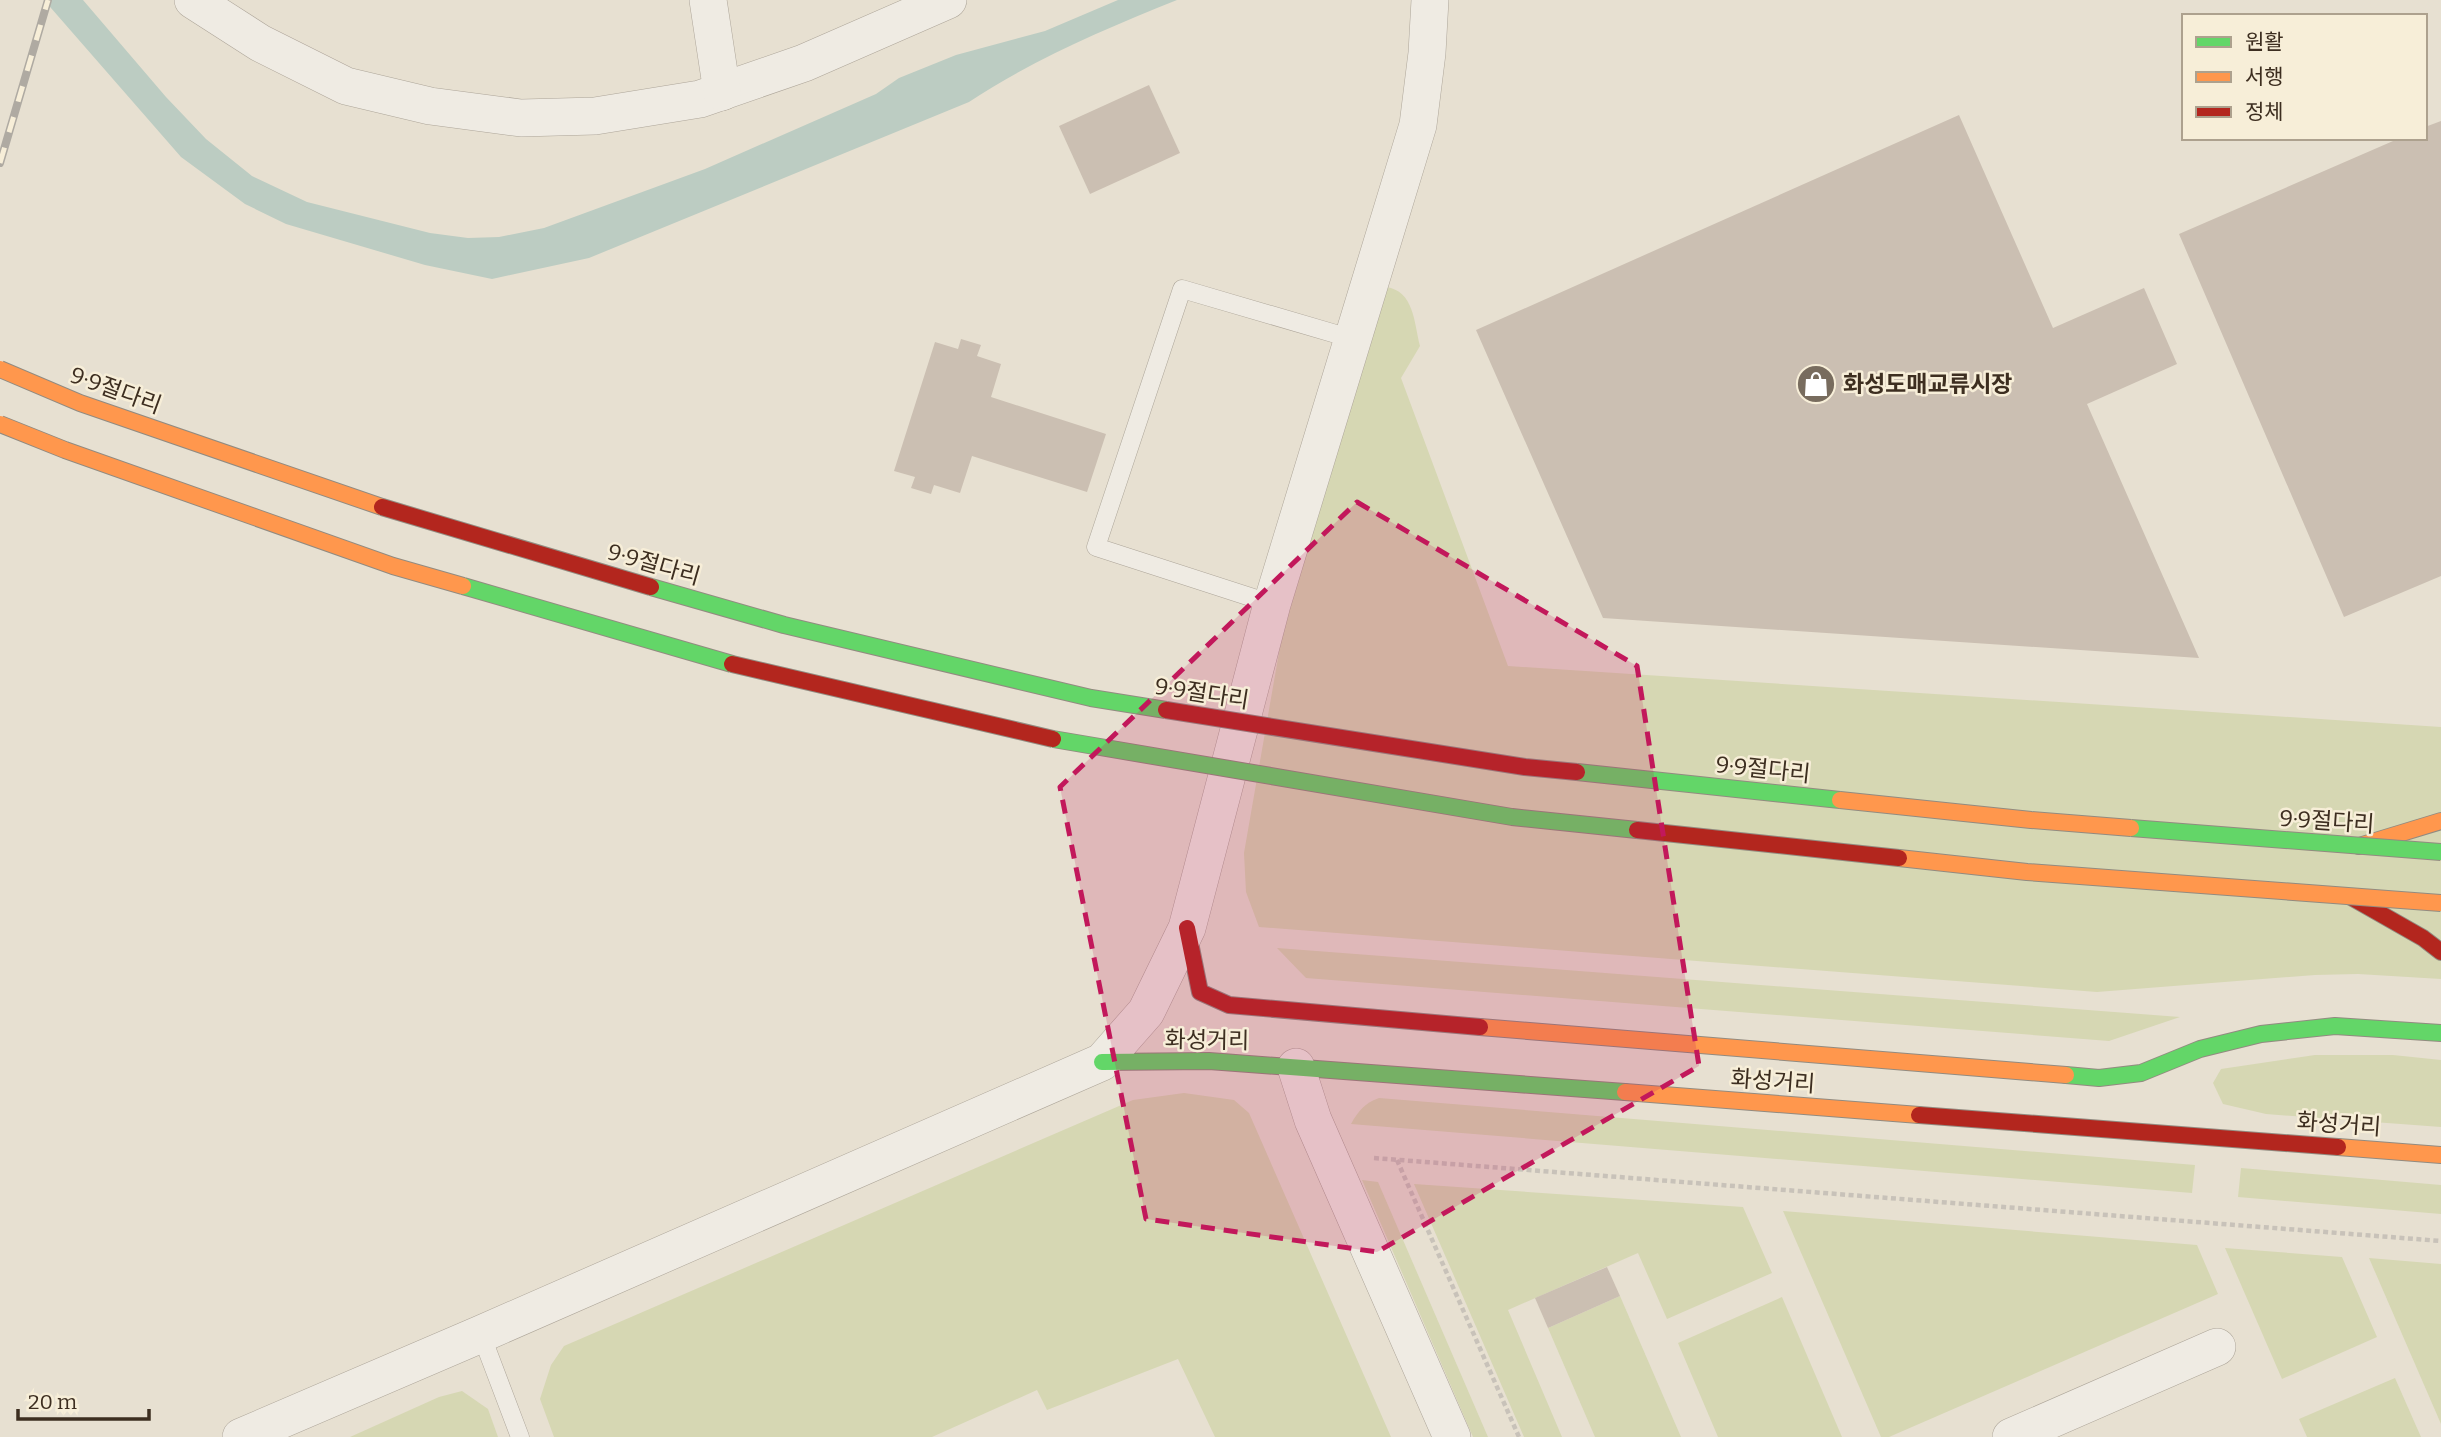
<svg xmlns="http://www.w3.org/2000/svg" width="2441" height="1437" font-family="Bitter,'Noto Sans KR',serif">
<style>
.green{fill:#d6d7b3}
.water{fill:#bcccc2}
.building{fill:#cbbfb2}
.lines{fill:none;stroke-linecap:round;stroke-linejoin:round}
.lane-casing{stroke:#ada599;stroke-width:19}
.street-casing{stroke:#ada599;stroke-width:38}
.fast-casing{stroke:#928b80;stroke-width:18}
.slow-casing{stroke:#928b80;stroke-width:18}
.jam-casing{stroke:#928b80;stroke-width:18}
.path{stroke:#c8c2b9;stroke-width:4.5;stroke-dasharray:5 3.5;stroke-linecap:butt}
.lane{stroke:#efebe3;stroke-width:18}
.street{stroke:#efebe3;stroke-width:37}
.fast{stroke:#63d668;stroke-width:16}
.slow{stroke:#ff974d;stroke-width:16}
.jam{stroke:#b3261e;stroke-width:16}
.rail-casing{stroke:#afaaa2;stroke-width:8}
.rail{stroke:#f7eed8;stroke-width:5;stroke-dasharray:16;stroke-linecap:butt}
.fast-bridge-casing{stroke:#928b80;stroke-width:18;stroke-linecap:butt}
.slow-bridge-casing{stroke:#928b80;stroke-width:18;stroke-linecap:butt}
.jam-bridge-casing{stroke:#928b80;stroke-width:18;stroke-linecap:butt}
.fast-bridge{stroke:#63d668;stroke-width:16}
.slow-bridge{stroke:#ff974d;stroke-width:16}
.jam-bridge{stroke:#b3261e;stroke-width:16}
.marked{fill:#c2185b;fill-opacity:0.2;stroke:#c2185b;stroke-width:5;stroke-dasharray:14 9;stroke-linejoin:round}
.labels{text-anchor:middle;stroke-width:5;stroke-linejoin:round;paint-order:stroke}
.poi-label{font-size:23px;font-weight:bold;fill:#3d2e20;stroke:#f7eed8;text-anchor:start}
.street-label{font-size:23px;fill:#3d2e20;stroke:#f7eed8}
</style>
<rect width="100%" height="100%" fill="#e7e0d1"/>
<!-- green -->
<g class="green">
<path d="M1386,287c28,4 28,35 34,59l-19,32 107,288 933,61v252l-83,-5 -43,1 -218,17 -838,-65 -13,-35 -2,-39 37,-212 5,-27z"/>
<polygon points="1277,948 2180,1017 2109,1041 1306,978"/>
<polygon points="2315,1055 2393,1055 2441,1060 2441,1127 2266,1114 2223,1104 2213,1083 2221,1069"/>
<polygon points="1184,1093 1234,1100 1249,1113 1391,1437 1215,1437 1178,1359 1047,1410 1037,1390 932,1437 554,1437 540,1399 551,1365 564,1346 1133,1100"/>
<path d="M1379,1098l816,67 -3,28 -841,-69c7,-13 14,-21 28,-26z"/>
<polygon points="2241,1168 2441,1185 2441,1214 2238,1197"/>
<polygon points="1362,1180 1378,1182 1488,1437 1473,1437"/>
<polygon points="1414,1184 1743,1207 1772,1273 1667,1319 1638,1253 1508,1310 1562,1437 1524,1437"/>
<polygon points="1783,1211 2197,1245 2218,1294 1889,1437 1881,1437"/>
<polygon points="2225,1248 2342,1257 2377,1337 2282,1379"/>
<polygon points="2369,1258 2441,1264 2441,1424"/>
<polygon points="1620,1296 1681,1437 1595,1437 1548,1328"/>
<polygon points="1782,1297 1842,1437 1718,1437 1678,1343"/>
<polygon points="2395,1378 2421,1437 2307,1437 2299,1419"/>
<polygon points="462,1391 488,1409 498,1437 350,1437 439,1397"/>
</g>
<!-- water -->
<path class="water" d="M44,0h39l83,97 40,42 46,37 55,26 123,31 38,5 31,-1 45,-9 161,-59 171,-75 23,-16 57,-23 89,-24 73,-31h59c-72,29 -143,59 -208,102l-380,156 -97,21 -67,-14 -139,-41 -41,-20 -64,-47z"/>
<!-- building -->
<g class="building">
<polygon points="1149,85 1180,153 1090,194 1059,126"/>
<polygon points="1959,115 2053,328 2144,288 2177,364 2087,404 2199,658 1603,618 1476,330"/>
<polygon points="2441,121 2441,576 2344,617 2179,234 2400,138 2425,138 2425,127"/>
<polygon points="961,339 981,345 977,356 1001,364 991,397 1106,434 1087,492 972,456 960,493 934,485 931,494 911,488 915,477 894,471 935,342 958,349"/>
<polygon points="1607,1267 1620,1296 1548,1328 1535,1298"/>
</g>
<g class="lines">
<!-- lane casing -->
<g class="lane-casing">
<g id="lane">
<polyline points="1272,604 1096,547 1182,289 1353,339"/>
<polyline points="481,1334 520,1437"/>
</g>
</g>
<!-- street casing -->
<g class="street-casing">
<g id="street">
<polyline points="193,0 260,43 346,86 430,106 521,118 595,116 700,99 804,63 948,0"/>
<polyline points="708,0 722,92"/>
<polyline points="1296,1067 1313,1120 1452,1437"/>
<polyline points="241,1437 481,1334 1102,1062 1146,1012 1187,928 1272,604 1418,125 1427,53 1430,0"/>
<polyline points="2011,1437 2217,1347"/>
</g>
</g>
<!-- fast casing -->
<g class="fast-casing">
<g id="fast">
<polyline points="1102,1062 1209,1061 1625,1092"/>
<polyline points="2066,1075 2099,1078 2141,1073 2200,1049 2261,1034 2335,1026 2441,1033"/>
</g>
</g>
<!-- slow casing -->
<g class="slow-casing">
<g id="slow">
<polyline points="2359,846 2441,821"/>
<polyline points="1480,1027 2066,1075"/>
<polyline points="1625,1092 1919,1115"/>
<polyline points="2338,1147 2441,1155"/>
</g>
</g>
<!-- jam casing -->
<g class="jam-casing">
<g id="jam">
<polyline points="2351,897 2423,938 2441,952"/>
<polyline points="1187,928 1200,992 1229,1005 1480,1027"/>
<polyline points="1919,1115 2338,1147"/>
</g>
</g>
<!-- path -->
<g class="path">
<polyline points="1374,1158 2441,1241"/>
<polyline points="1397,1160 1519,1437"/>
</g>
<!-- lane -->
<use href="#lane" class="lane"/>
<!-- street -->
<use href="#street" class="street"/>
<!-- fast -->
<use href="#fast" class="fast"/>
<!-- slow -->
<use href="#slow" class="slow"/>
<!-- jam -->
<use href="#jam" class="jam"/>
<!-- rail casing -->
<g class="rail-casing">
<polyline id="rail" points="0,163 48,0"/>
</g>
<!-- rail -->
<use href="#rail" class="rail"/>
<!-- fast-bridge casing -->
<g class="fast-bridge-casing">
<g id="fast-bridge">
<polyline points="463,586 732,664"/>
<polyline points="651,587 784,625 1091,698 1166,710"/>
<polyline points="1053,739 1512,817 1637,830"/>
<polyline points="1577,772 1840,800"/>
<polyline points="2131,828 2441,852"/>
</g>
</g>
<!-- slow-bridge casing -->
<g class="slow-bridge-casing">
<g id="slow-bridge">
<polyline points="0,369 80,403 382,507"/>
<polyline points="0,424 65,450 393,566 463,586"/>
<polyline points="1840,800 2031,820 2131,828"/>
<polyline points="1899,858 2027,872 2441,903"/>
</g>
</g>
<!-- jam-bridge casing -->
<g class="jam-bridge-casing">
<g id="jam-bridge">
<polyline points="382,507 651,587"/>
<polyline points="732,664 1053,739"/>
<polyline points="1166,710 1525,767 1577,772"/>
<polyline points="1637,830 1899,858"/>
</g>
</g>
<!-- fast-bridge -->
<use href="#fast-bridge" class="fast-bridge"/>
<!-- slow-bridge -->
<use href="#slow-bridge" class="slow-bridge"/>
<!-- jam-bridge -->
<use href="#jam-bridge" class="jam-bridge"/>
</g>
<!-- marked area -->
<path class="marked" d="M1357,502l280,164 62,400 -322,186 -231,-33 -86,-432z"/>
<!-- icons -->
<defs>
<g id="shop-disc" transform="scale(2.0125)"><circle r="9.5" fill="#786c5e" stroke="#f7eed8"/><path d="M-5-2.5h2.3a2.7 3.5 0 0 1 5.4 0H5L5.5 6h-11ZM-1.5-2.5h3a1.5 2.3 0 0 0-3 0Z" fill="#fff"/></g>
</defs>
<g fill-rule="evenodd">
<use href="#shop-disc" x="1816" y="384"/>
</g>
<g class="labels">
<!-- poi labels -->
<g class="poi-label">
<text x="1843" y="392">화성도매교류시장</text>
</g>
<!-- street labels -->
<g class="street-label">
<text transform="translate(116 390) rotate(20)" y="8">9·9절다리</text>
<text transform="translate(654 564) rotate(16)" y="8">9·9절다리</text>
<text transform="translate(1202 693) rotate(9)" y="8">9·9절다리</text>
<text transform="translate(1763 769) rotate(6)" y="8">9·9절다리</text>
<text transform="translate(2327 821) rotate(4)" y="8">9·9절다리</text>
<text transform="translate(1207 1040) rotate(1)" y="8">화성거리</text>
<text transform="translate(1773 1081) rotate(4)" y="8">화성거리</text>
<text transform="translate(2339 1124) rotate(4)" y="8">화성거리</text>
</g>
</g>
<!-- legend -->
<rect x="2182" y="14" width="245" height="126" fill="#f7eed8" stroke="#ada18e" stroke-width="2"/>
<rect x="2196" y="37" width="35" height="10" fill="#63d668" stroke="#ada18e" stroke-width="2"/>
<text x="2245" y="49" font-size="21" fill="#3d2e20">원활</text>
<rect x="2196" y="72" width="35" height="10" fill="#ff974d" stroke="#ada18e" stroke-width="2"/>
<text x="2245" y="84" font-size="21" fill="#3d2e20">서행</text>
<rect x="2196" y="107" width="35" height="10" fill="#b3261e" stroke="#ada18e" stroke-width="2"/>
<text x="2245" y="119" font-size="21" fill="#3d2e20">정체</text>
<!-- scale -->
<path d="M18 1409v10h131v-10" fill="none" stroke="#3d2e20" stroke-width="3.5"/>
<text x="28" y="1409" font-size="21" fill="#3d2e20" stroke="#f7eed8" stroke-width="5" paint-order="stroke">20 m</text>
</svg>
